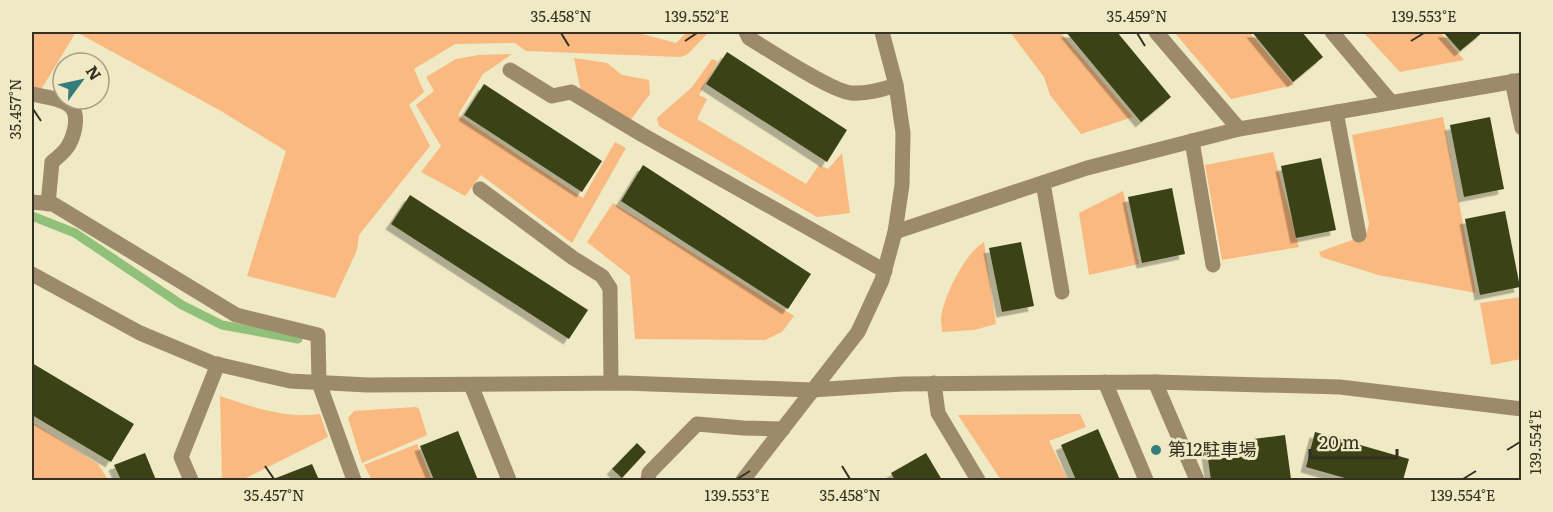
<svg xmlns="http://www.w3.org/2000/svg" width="1553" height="512" font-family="Literata,'Noto Sans JP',serif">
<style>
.green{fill:#f9b980}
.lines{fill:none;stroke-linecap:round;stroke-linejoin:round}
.stream{stroke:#90c079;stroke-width:9}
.building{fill:#3b4216;filter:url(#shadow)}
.minor{stroke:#9d8a6b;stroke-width:15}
.ticks{fill:none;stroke:#343123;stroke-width:2}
.poi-dot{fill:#357d7a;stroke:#efe9c4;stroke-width:2}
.labels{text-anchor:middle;stroke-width:6;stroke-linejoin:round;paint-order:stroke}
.poi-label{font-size:18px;fill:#343123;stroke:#efe9c4;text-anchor:start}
.neatline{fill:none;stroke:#343123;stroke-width:2}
.ticks-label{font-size:15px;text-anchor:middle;fill:#343123}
</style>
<defs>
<filter id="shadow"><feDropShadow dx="-5.5" dy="5.5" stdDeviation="0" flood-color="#0004"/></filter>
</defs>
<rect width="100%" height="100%" fill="#efe9c4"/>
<!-- green -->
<g class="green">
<polygon points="32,32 635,32 676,43 687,32 709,32 688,54 681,57 526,51 515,43 455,44 414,69 424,92 409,105 430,146 359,235 357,250 335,298 247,276 286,151 221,111 76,32 36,98 32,97"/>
<polygon points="1010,32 1060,32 1133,117 1081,134 1050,95 1044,77"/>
<polygon points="1174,32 1249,32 1294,85 1231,99"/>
<polygon points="1363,32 1440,32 1464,60 1400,72"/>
<polygon points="512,54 483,74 458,115 583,198 615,142 626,148 572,243 481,175 465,196 421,172 441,146 416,105 434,91 426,77 456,59 479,55"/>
<polygon points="574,58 607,63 622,75 649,80 650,94 629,122 581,92"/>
<polygon points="712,59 718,61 699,95 707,99 697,119 806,184 819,165 828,169 842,153 850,213 817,217 659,126 657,118 692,87"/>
<polygon points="1443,117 1476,293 1378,275 1321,257 1319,252 1366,235 1369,224 1352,135"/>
<polygon points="1273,152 1299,247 1222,260 1205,165"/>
<polygon points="1123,191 1139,264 1089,275 1079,213"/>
<polygon points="613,203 794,316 782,332 765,340 635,339 630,276 587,242"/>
<path d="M984,242l12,82 -22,6 -32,2c0,-6 -2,-14 0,-20 4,-19 24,-60 42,-70z"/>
<polygon points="1521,297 1521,359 1491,365 1480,303"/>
<path d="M220,396c33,11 64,23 100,18l8,23 -86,43h-20z"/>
<polygon points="416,407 419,409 427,435 362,463 348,418 354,411"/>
<polygon points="1080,414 1086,427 1049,441 1068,480 1001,480 958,415"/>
<polygon points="32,422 98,464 108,480 32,480"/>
<polygon points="417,444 432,480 372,480 364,465"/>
</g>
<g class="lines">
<!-- stream -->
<polyline class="stream" points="32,216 75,233 182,305 222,325 298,339"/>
</g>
<!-- building -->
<g class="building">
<polygon points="1066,32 1117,32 1171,97 1141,122"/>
<polygon points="1252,32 1302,32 1323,57 1293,82"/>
<polygon points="1443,32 1483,32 1460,51"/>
<polygon points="727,52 847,130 827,162 706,84"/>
<polygon points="484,84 602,161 582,192 464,115"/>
<polygon points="1490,117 1504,189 1464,197 1450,125"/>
<polygon points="1321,158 1336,230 1296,238 1281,166"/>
<polygon points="643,165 811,274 788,309 621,201"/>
<polygon points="1172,188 1185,254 1142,263 1128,197"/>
<polygon points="410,195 588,310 569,339 391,224"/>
<polygon points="1505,211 1520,287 1480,295 1465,219"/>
<polygon points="1021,242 1034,306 1002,312 989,248"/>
<polygon points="32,363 134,424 111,462 32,415"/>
<polygon points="1098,429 1120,480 1076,480 1061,445"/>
<polygon points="458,431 478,480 434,480 420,446"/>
<polygon points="1315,432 1409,459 1403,480 1352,480 1306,467"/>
<polygon points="1285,435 1291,479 1277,480 1211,480 1206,445"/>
<polygon points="637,443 646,452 622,478 612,469"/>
<polygon points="145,453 156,480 121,480 114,465"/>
<polygon points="926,453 942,480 895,480 891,473"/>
<polygon points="312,464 319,480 277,480 276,478"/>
</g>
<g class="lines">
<!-- minor -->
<g class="minor">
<path d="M746,32l3,6c20,12 82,53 102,55 16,1 30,-3 45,-8"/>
<polyline points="1156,32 1239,129"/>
<polyline points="1332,32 1391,102"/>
<polyline points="510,70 552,96 571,92 641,134 885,271"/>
<polyline points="1512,81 1522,128"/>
<path d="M32,94c11,3 33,4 40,14 8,10 1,32 -6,41 -4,5 -9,9 -14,13l-4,42"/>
<polyline points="1336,112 1359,235"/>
<polyline points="1192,141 1213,265"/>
<polyline points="1043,183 1062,292"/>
<polyline points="480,189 573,258 602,276 610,288 611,383"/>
<polyline points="32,202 53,204 236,315 318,335 319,383 354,480"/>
<polyline points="895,232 1087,168 1239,129 1522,80"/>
<polyline points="32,274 140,333 212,363 290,381 368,385 625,383 812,390 902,384 1155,382 1340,387 1522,409"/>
<polyline points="1105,382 1146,480"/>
<polyline points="1155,382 1197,480"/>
<polyline points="934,383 938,413 978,480"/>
<polyline points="471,385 509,480"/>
<polyline points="191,480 181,457 218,364"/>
<polyline points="648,480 649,473 697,424 743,428 783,429"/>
<polyline points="743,480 858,332 882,280 895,232 902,185 903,133 896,85 882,32"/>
</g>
</g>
<!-- ticks -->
<path class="ticks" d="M561,33l8,13M1137,33l8,13M685,41l12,-8M1411,41l13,-8M33,109l8,12M1507,450l13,-8M265,466l9,13M842,466l8,13M737,479l13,-8M1463,479l13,-8"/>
<!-- markers -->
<circle class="poi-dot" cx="1156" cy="450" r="6"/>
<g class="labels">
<!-- poi labels -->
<g class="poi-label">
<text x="1168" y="456">第12駐車場</text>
</g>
</g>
<!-- border -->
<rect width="1553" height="512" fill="none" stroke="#efe9c4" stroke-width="66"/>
<!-- north arrow -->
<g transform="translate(81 81) rotate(57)"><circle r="28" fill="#efe9c4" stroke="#a49f84" stroke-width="1.5"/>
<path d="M0-4.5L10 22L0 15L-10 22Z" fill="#357d7a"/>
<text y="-9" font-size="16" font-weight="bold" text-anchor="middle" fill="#343123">N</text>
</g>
<!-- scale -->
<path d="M1310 449v9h87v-9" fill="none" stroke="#343123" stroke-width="3"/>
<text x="1319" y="449" font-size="18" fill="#343123" stroke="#efe9c4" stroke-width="4.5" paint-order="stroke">20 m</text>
<rect x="33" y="33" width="1487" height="446" class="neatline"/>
<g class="ticks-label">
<text x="561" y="22">35.458°N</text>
<text x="697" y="22">139.552°E</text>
<text x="1137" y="22">35.459°N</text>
<text x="1424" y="22">139.553°E</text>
<text transform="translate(16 109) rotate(-90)" y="5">35.457°N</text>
<text transform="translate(1536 442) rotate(-90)" y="5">139.554°E</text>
<text x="274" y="501">35.457°N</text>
<text x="737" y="501">139.553°E</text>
<text x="850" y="501">35.458°N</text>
<text x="1463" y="501">139.554°E</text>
</g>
</svg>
